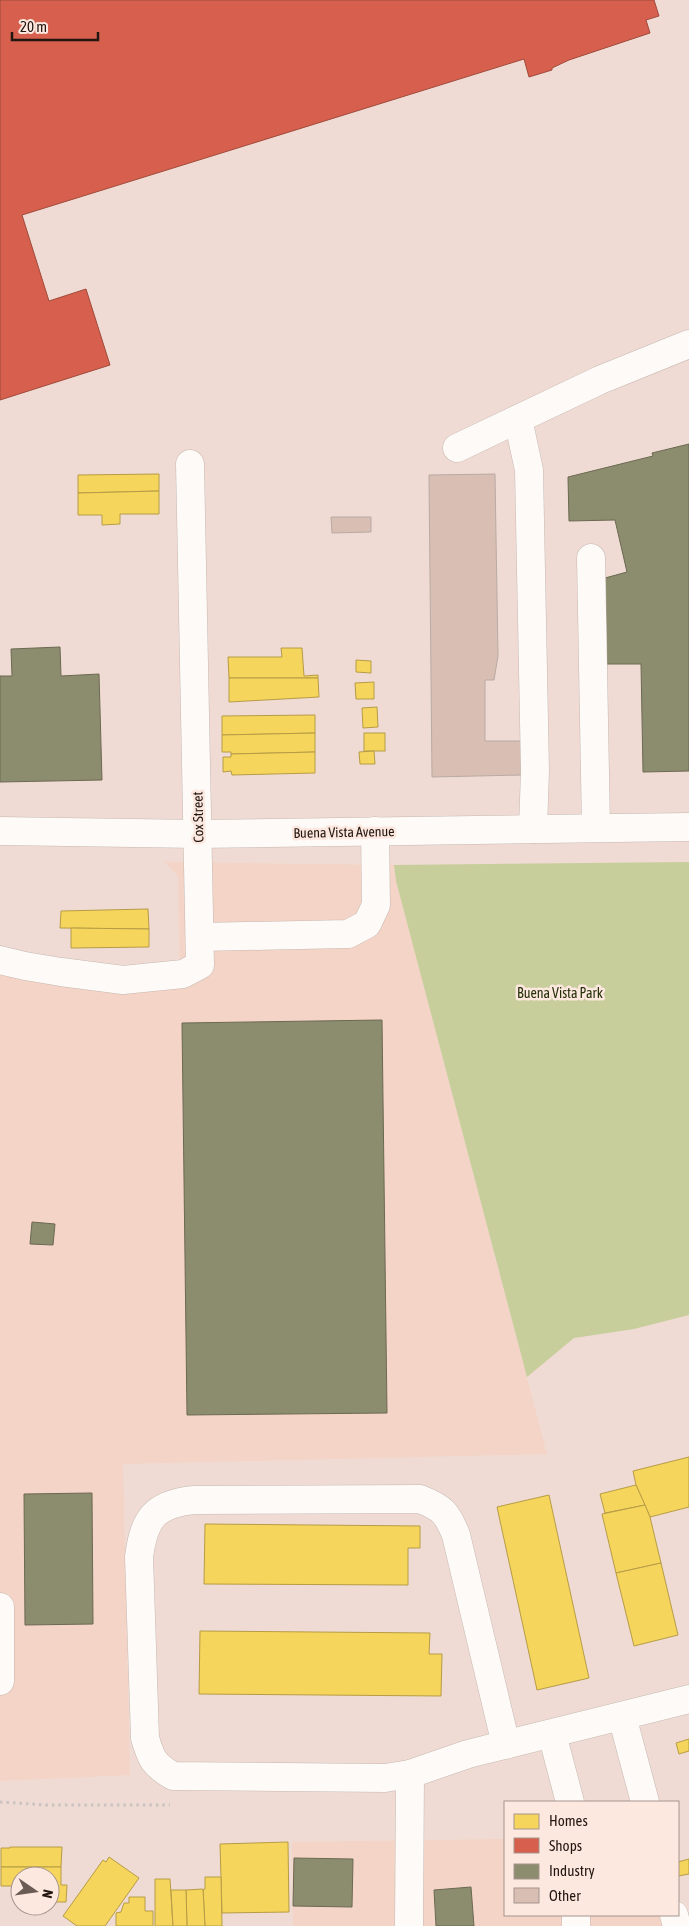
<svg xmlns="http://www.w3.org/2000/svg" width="689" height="1926" font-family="'Asap Condensed',sans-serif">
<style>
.built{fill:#f4d4c6}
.green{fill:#c7ce9b}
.homes{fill:#f6d55c;stroke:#b69c46}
.shops{fill:#d6604d;stroke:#a04a3b}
.industry{fill:#8c8c6e;stroke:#6c6952}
.building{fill:#d8beb3;stroke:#b9aaa4}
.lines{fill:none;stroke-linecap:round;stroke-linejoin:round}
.minor-casing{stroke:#c7b8b1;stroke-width:29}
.path{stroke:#c9c3c1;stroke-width:3;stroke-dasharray:2.5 4;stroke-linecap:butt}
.minor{stroke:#fdfaf8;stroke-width:28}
.labels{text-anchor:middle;stroke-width:5;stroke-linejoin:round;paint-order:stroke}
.street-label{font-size:14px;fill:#221611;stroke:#fde8df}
.park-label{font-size:14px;fill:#253009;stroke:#fde8df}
</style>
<rect width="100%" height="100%" fill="#efdbd3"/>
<!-- built -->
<g class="built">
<polygon points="165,862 394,865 396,881 547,1454 123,1464 130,1775 0,1781 0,969 180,969 178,876"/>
<polygon points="505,1839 505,1915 661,1915 664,1926 293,1926 292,1842"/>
</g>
<!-- green -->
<polygon class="green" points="689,862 689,1315 634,1329 574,1338 527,1377 396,881 394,865"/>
<!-- homes -->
<g class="homes">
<polygon points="159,474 159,491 78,493 78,475"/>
<polygon points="159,491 159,514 120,514 120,524 102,525 102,515 78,515 78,493"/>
<polygon points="281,648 302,648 304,676 318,675 318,678 229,678 228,657 282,657"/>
<polygon points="356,660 371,661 371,673 356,672"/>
<polygon points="229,678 318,678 319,697 229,702"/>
<polygon points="374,682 374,699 356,699 355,683"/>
<polygon points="377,707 378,727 363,728 362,708"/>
<polygon points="315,715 315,733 222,735 222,716"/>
<polygon points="315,733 315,752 231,754 231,752 222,752 222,735"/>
<rect x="364" y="733" width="21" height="18"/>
<polygon points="374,751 375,764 360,764 359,752"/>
<polygon points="315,752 315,773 232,775 231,771 223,772 223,757 231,757 231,754"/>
<polygon points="148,909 149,929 60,928 61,911"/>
<polygon points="71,928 149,929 149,947 71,948"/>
<polygon points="689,1457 689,1507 650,1517 636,1485 633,1471"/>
<polygon points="636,1485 645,1505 605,1513 600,1494"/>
<polygon points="549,1495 589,1678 537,1690 497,1507"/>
<polygon points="645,1505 650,1517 661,1563 616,1573 602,1514"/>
<polygon points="205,1524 420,1526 420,1548 408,1548 408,1585 204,1584"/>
<polygon points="661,1563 678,1635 634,1646 616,1573"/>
<polygon points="200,1631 430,1633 429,1654 442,1654 441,1696 199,1694"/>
<polygon points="689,1739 689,1751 679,1754 676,1743"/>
<polygon points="288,1842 289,1912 222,1913 220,1844"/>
<polygon points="10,1847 62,1847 61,1867 1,1867 1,1848 10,1848"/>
<polygon points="109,1857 139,1878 105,1926 77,1926 63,1916 103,1860 106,1862"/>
<polygon points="689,1859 689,1874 678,1876 678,1862"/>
<polygon points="1,1867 61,1867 61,1885 67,1885 66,1902 52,1902 50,1876 20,1876 20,1886 1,1886"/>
<polygon points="205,1877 221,1877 222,1926 205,1926 203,1890 205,1889"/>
<polygon points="155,1879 170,1879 173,1926 155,1926"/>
<polygon points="203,1889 205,1926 187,1926 186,1890"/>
<polygon points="171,1890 186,1890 187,1926 173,1926"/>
<polygon points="129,1897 145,1897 145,1911 153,1911 153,1926 116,1926 116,1913 121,1912 124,1903 129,1903"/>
</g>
<!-- shops -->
<polygon class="shops" points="0,0 654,0 659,16 646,20 650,33 569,60 552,68 552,70 529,77 524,59 22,215 49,301 86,289 110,365 0,400"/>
<!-- industry -->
<g class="industry">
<polygon points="689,444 689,771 643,772 641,664 607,664 605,578 627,572 615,520 569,521 568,477 653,456 652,453"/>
<polygon points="60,647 61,676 99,674 102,780 0,782 0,676 12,676 11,649"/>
<polygon points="382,1020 387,1413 187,1415 182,1023"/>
<polygon points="32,1222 55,1224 53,1245 30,1244"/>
<polygon points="92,1493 93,1624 25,1625 24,1494"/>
<polygon points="294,1858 353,1859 352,1907 293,1906"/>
<polygon points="471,1887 474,1926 436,1926 434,1890"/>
</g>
<!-- building -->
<g class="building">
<polygon points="495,474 498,656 494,680 485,680 485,741 521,741 522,775 432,777 429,475"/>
<polygon points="331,517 371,517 371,532 332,533"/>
</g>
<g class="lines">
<!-- minor casing -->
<g class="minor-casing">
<g id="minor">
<polyline points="518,419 529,470 535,771 533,829"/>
<polyline points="457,448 600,380 689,344"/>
<polyline points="591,558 596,828"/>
<polyline points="0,831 198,834 689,827"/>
<polyline points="200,937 348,934 367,924 376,905 375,831"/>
<polyline points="0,960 25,966 61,972 123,980 183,974 200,965 190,464"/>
<polyline points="0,1607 0,1681"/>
<polyline points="622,1716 645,1802"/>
<polyline points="552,1734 570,1802"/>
<path d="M506,1745l-50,-210c-9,-22 -13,-27 -36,-36l-226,1c-40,4 -50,19 -55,57l6,181c6,21 9,27 28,38l212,2 25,-4 58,-20 221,-55"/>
<polyline points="674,1915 677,1926"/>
<polyline points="409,1926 410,1774"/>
<polyline points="576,1926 576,1915"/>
</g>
</g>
<!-- path -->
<polyline class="path" points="0,1802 46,1805 170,1805"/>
<!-- minor -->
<use href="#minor" class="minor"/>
</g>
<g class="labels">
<!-- street labels -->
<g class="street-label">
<text transform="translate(198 817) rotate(-91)" y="5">Cox Street</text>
<text transform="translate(344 832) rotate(-1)" y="5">Buena Vista Avenue</text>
</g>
<!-- park labels -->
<g class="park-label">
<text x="560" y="998">Buena Vista Park</text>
</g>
</g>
<!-- legend -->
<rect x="504" y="1801" width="175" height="115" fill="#fde8df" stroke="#a5948d"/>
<rect x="514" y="1814" width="25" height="15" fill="#f6d55c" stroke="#a5948d"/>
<text x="549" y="1826" font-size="15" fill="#221611">Homes</text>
<rect x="514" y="1838" width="25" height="15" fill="#d6604d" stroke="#a5948d"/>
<text x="549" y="1851" font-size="15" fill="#221611">Shops</text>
<rect x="514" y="1864" width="25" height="15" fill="#8c8c6e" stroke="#a5948d"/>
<text x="549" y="1876" font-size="15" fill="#221611">Industry</text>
<rect x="514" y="1888" width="25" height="15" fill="#d8beb3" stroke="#a5948d"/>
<text x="549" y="1901" font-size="15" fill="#221611">Other</text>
<!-- north arrow -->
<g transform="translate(35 1891) rotate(103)"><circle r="24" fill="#fde8df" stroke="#a5948d"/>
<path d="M0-4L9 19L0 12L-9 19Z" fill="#6a5b55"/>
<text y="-8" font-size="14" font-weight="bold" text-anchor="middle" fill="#221611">N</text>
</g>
<!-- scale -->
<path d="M12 32v8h86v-8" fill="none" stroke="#221611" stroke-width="2.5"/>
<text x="20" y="32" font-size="15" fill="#221611" stroke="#fde8df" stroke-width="4" paint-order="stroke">20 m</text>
</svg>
